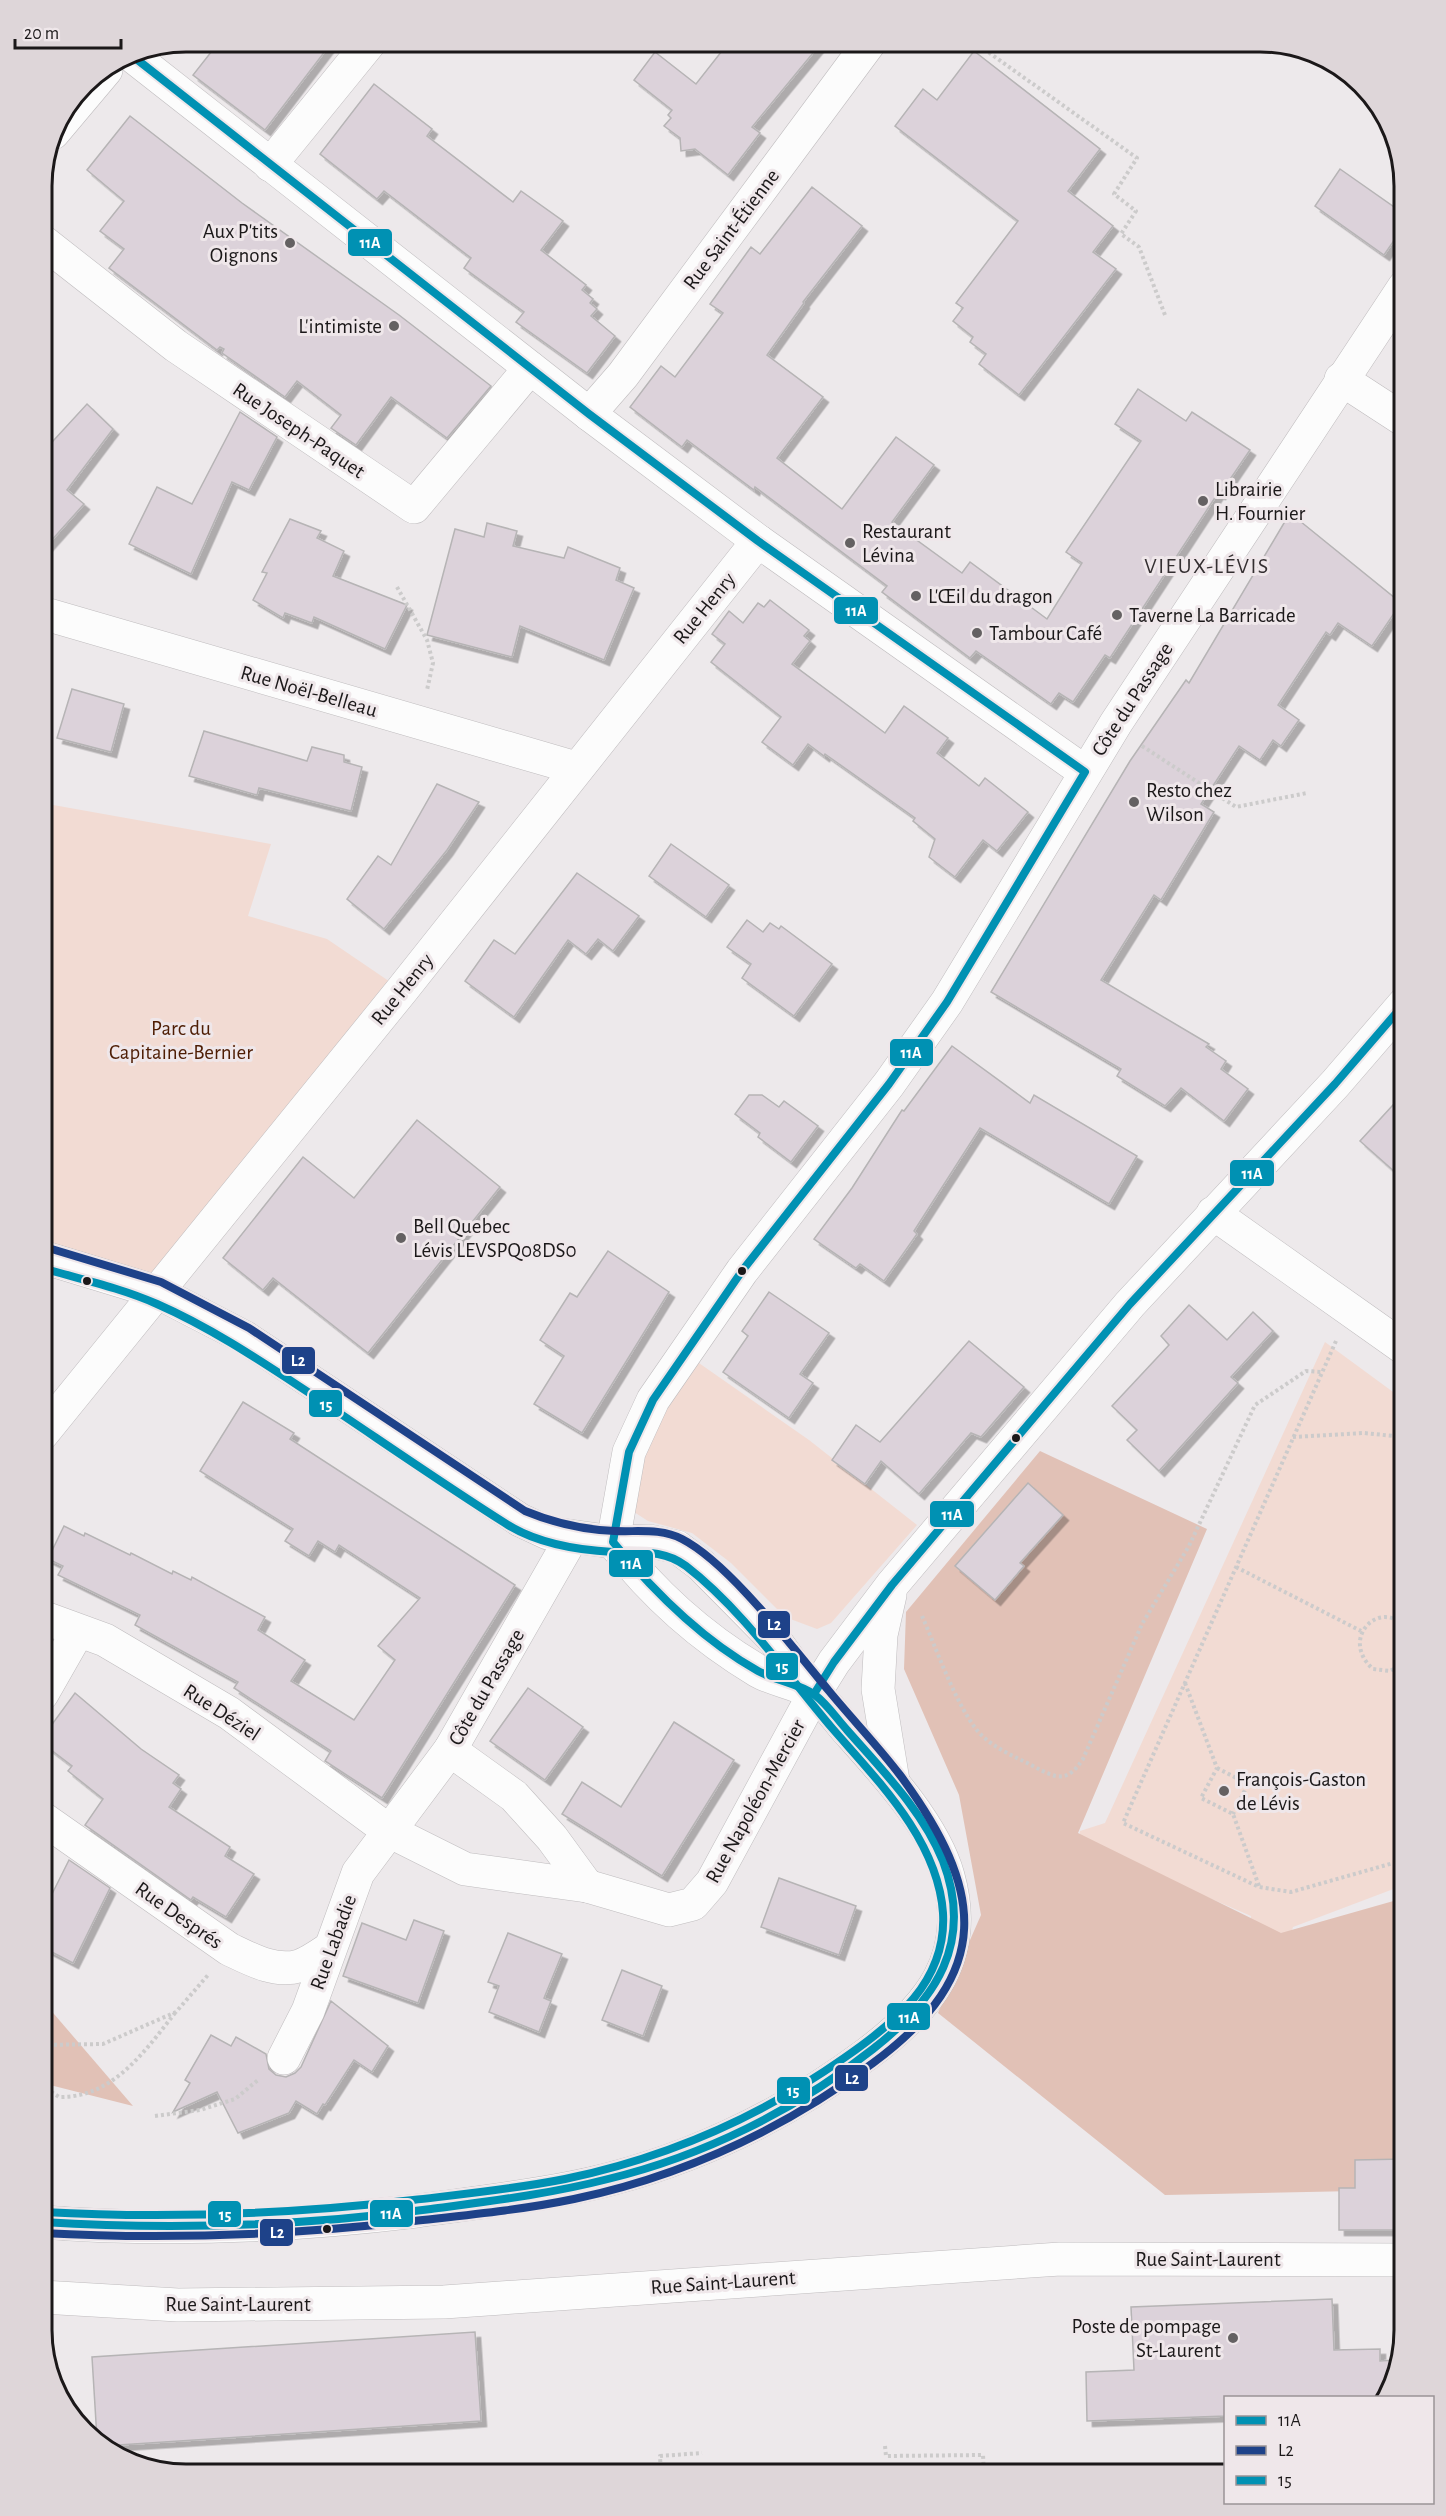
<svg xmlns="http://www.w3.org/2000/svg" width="1446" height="2516" font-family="'Alegreya Sans',sans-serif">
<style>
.green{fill:#f2dbd3}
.forest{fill:#e1c1b6}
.building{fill:#dcd2da;stroke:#b6b4b5;stroke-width:1.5;filter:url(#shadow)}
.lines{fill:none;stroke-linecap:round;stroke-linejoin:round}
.minor-casing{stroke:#bfbcbe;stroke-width:34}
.major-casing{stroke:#bfbcbe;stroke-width:34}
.path{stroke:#cccbcb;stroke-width:4;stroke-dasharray:3 3;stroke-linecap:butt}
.minor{stroke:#fcfcfc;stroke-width:33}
.major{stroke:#fcfcfc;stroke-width:33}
.bus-1-casing{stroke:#efe7ea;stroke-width:12}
.bus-2-casing{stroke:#efe7ea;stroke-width:12}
.bus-3-casing{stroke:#efe7ea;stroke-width:12}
.bus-1{stroke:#0091b3;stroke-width:8}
.bus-2{stroke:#1e4289;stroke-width:8}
.bus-3{stroke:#0091b3;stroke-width:8}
.poi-dot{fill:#646162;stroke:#efe7ea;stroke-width:2}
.bus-dot{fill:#1b1819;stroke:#efe7ea;stroke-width:2}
.labels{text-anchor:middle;stroke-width:6;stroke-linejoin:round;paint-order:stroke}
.street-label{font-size:21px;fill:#1b1819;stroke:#efe7ea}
.poi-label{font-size:21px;fill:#1b1819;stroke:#efe7ea;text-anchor:start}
.park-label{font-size:21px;fill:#4e1d04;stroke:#efe7ea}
.neighbourhood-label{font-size:22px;letter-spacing:1.5px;fill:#342f31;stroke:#efe7ea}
.rim{fill:none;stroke:#1b1819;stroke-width:3}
.line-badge{stroke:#efe7ea;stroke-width:2}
.badge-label{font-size:16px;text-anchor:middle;font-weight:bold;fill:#fff}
</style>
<defs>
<filter id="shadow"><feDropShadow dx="5.5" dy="5.5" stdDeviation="0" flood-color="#0004"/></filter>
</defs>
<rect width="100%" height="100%" fill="#ede9eb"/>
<!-- green -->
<g class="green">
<polygon points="42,803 271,844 248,916 327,939 402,990 159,1290 42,1241"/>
<polygon points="1325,1342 1404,1400 1404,1885 1293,1927 1287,1944 1249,1936 1251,1916 1117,1858 1078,1855 1080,1831 1105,1823"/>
<polygon points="696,1361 809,1440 917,1525 831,1623 817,1629 785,1617 731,1563 692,1533 648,1521 634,1512 643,1444"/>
</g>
<!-- forest -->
<g class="forest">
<polygon points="1040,1451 1207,1529 1078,1833 1281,1933 1404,1898 1404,2190 1165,2195 938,2013 981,1915 959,1795 904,1669 906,1612"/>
<polygon points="42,2000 133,2106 42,2083"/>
</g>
<!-- building -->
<g class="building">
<polygon points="219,42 332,42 265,130 193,75"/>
<polygon points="729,42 822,42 752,127 760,133 728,175 695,149 681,151 680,138 664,126 671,118 668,115 672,110 634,80 655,52 696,84"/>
<polygon points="974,51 1100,149 1068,191 1113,226 1093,252 1116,269 1019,395 979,364 986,354 970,342 973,337 953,321 963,308 956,303 1018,221 895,126 923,89 937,100"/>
<polygon points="374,84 432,129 427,136 513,202 521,191 563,221 541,250 586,285 582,290 593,299 590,303 597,309 591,316 615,336 587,373 516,322 524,312 464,268 471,258 384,191 377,199 320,154"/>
<polygon points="130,116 242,203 399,315 491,386 447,438 391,397 356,445 331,428 341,415 297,381 285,397 222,353 224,349 220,347 217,350 109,268 124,249 100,231 124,201 87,170"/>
<polygon points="1340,169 1404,214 1404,226 1384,255 1315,206"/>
<polygon points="812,187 862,226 803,302 804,303 767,355 823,397 777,458 842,509 896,437 934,465 892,522 962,573 970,562 1047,619 1082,563 1066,552 1141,441 1115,424 1138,389 1186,421 1192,412 1250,450 1220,494 1218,493 1110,658 1105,655 1073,702 1059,693 1051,704 976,651 970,658 882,592 887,586 755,487 754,490 687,440 682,447 630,407 661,366 675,377 723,313 710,304 751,247 760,254"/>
<polygon points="87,404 113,429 67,490 84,504 42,551 42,453"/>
<polygon points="240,412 277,437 249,490 232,482 191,574 129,544 157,487 192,504"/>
<polygon points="1290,513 1401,603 1372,646 1338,623 1330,635 1326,632 1278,705 1299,720 1281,746 1273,740 1260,760 1239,746 1201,804 1214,812 1161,900 1154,895 1101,980 1209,1044 1206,1047 1226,1061 1221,1069 1248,1089 1224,1121 1181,1088 1165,1106 1117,1076 1121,1069 991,992 1130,761 1186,680 1189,683"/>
<polygon points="290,519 321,531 317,538 344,551 333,576 407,605 385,649 314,617 312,623 285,613 283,618 253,600 267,573 262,572"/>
<polygon points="487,523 517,531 513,546 564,558 568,547 620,568 616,580 634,588 604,660 520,626 512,657 427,635 455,529 484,537"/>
<polygon points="770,600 809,630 804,636 810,641 792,664 885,733 904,706 948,738 937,753 979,786 985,778 1028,812 997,851 983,840 955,877 929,857 935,839 913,821 915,818 825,754 824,756 808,744 793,765 762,742 781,717 711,662 725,644 712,634 729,611 743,623 758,603 764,607"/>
<polygon points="72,689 124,704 111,752 57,738"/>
<polygon points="204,731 307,761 312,747 344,755 344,762 362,767 351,811 259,788 257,795 189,776"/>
<polygon points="437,784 479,802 447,850 384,929 347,899 378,856 391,865"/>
<polygon points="671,844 729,885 706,917 649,876"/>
<polygon points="577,873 639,916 613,951 598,939 586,954 568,940 514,1017 465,981 494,940 515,954"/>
<polygon points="747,920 763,932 770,923 779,929 781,926 832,964 794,1016 742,978 751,964 727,947"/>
<polygon points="952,1046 1030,1103 1034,1095 1137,1156 1109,1204 980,1128 914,1231 917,1234 884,1281 860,1264 856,1268 814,1239 852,1188 902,1110 904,1111"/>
<polygon points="1404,1093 1404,1180 1360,1141"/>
<polygon points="749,1095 762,1095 779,1107 784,1101 818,1126 791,1162 758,1137 760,1133 735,1114"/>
<polygon points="417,1120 500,1187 368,1353 273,1278 263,1290 223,1258 303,1157 354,1198"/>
<polygon points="608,1251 669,1292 582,1433 534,1404 564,1356 540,1340 570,1293 577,1297"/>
<polygon points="769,1292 829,1333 800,1374 813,1383 789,1418 723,1372 748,1336 742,1331"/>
<polygon points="1189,1305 1227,1340 1253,1312 1273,1331 1231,1377 1238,1383 1159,1471 1127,1440 1137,1430 1112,1406 1169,1345 1161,1336"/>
<polygon points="969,1341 1024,1387 981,1437 971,1433 919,1494 881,1461 865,1484 832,1460 856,1425 880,1442"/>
<polygon points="243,1402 294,1433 290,1439 515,1585 382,1798 325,1761 331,1751 234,1688 238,1682 135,1625 140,1615 58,1575 63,1566 48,1559 64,1526 84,1536 85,1533 130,1555 131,1553 172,1574 173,1571 191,1580 192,1577 265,1617 258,1630 305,1660 291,1681 354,1720 395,1660 378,1646 420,1598 339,1545 335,1552 318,1541 309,1556 285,1541 293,1529 200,1471"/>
<polygon points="1028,1483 1063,1515 1020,1563 1024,1566 995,1600 955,1566"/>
<polygon points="528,1688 583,1727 545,1780 490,1741"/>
<polygon points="75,1693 141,1749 179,1775 173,1783 181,1789 169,1807 230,1847 225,1856 254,1874 226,1917 193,1897 191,1900 85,1825 103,1799 68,1771 72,1766 42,1743 42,1738"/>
<polygon points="674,1722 734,1760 662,1876 562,1814 582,1782 621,1807"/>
<polygon points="69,1860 110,1888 73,1963 42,1947 42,1896 49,1900"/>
<polygon points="779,1878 856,1906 839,1955 761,1927"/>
<polygon points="414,1920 444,1931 418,2003 343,1976 362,1923 406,1940"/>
<polygon points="508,1933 562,1954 544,1998 551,2001 539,2032 489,2012 499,1986 488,1982"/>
<polygon points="622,1970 662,1986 643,2036 602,2020"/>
<polygon points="331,2001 388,2046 372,2072 354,2060 325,2105 323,2104 317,2114 296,2101 289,2113 238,2133 217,2092 173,2112 190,2083 185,2080 211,2035 231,2046 236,2037 266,2054 269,2069 276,2075 286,2077 295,2073 301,2067"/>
<polygon points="1404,2159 1404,2230 1339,2230 1339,2188 1355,2188 1355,2160"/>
<polygon points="1332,2299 1334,2350 1380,2349 1380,2361 1395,2360 1383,2397 1226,2397 1226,2416 1087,2421 1086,2372 1134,2370 1131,2307"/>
<polygon points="475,2332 481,2421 103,2446 97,2439 92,2357"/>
</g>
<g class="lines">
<!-- minor casing -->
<g class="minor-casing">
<g id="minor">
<polyline points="130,54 589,414 758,541 1085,772"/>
<polyline points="53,133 106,70"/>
<polyline points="270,165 370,42"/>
<polyline points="42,241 176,346 414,507 530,368"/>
<polyline points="1341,379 1404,420"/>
<polyline points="589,414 623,375 870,42"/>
<polyline points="42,613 576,768"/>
<polyline points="1213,1213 1404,1348"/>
<polyline points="42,1434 402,990 758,541"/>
<polyline points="42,1617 105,1640 229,1713 389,1831 465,1869 587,1886 669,1910 693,1904 712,1882 814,1694 774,1639 701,1565 677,1547 649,1541 613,1542 548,1533 520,1520 244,1337 157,1292 42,1257"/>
<polyline points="42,1694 78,1631"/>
<polyline points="450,1750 514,1796 552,1838 587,1886"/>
<path d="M42,1818l187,131c21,10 46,24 70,17 10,-3 21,-11 30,-17"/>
<polyline points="284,2058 308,2011 358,1873 450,1750 572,1537"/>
<polyline points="42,2297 178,2305 444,2302 1060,2259 1404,2260"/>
</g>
</g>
<!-- major casing -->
<g class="major-casing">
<g id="major">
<polyline points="890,1595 881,1635 878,1689 893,1781"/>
<polyline points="814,1694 834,1662 892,1585 1130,1304 1335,1084 1404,1004"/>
<path d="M42,2222c125,10 250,4 374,-11 52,-7 104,-13 155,-23 107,-21 209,-69 296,-134 62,-46 104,-97 81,-178 -14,-51 -66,-107 -101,-146 -10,-11 -20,-27 -32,-35 -15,-12 -40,-14 -57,-24 -57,-34 -105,-77 -145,-129l16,-90 24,-52 89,-129 147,-187 58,-82 169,-279 288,-436"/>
</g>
</g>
<!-- path -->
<g class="path">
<polyline points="974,42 1137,158 1114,194 1136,211 1121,234 1139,247 1165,315"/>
<polyline points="397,587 427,640 433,663 427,690"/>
<polyline points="1142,746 1236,807 1307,793"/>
<polyline points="1336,1341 1123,1823 1259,1887 1291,1892 1404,1860"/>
<polyline points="1293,1437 1364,1433 1404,1437"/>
<polyline points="1236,1567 1361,1631"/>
<path d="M922,1616c15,34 32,84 54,113 14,18 38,27 57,37 24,13 34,17 50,-7l59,-135 47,-78 66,-141 51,-34 16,1"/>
<path d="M1404,1663l-14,8 -17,-2c-34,-30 6,-70 31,-43"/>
<polyline points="1185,1683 1217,1768 1201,1798 1233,1814 1259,1886"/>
<polyline points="1217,1768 1248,1784 1233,1814"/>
<polyline points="42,2045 103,2044 176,2012 208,1975"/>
<path d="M42,2051l8,40 9,6c54,1 86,-46 116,-84"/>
<polyline points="155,2116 200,2110 235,2099 258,2080"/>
<polyline points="885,2446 886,2456 983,2455 984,2474"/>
<polyline points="661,2474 660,2456 702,2453"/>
</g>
<!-- minor -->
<use href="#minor" class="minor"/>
<!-- major -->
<use href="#major" class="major"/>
<!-- bus-1 casing -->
<g class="bus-1-casing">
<g id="bus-1">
<polyline points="814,1694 834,1662 892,1585 1130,1304 1335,1084 1404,1004"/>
<path d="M42,2222c130,8 260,4 389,-13 60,-8 119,-15 177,-30 95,-23 188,-69 265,-130 63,-49 101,-106 70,-188 -20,-50 -61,-91 -96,-131 -11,-12 -19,-25 -32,-35 -17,-12 -39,-14 -57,-24 -57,-32 -104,-79 -145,-129l16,-90 24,-52 89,-129 147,-187 58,-82 138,-230 -327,-231 -169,-127 -459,-360"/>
</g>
</g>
<!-- bus-2 casing -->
<g class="bus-2-casing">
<path id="bus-2" d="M42,2233c125,7 248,2 372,-12 54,-6 107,-11 160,-22 108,-23 210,-70 299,-136 122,-90 112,-173 27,-288 -22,-29 -48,-56 -71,-84 -36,-43 -100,-128 -147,-152 -21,-11 -44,-7 -67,-8 -31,-1 -61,-8 -90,-20l-276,-183 -88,-46 -116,-35"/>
</g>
<!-- bus-3 casing -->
<g class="bus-3-casing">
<path id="bus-3" d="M42,1268c38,11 79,20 115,36 57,25 108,60 160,94 63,42 126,86 191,127 31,19 69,25 105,27 27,1 50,-3 73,14 57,44 100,108 146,162 45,52 106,112 111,185 4,68 -48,110 -99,145 -84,59 -179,100 -279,121 -50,10 -101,15 -152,21 -123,14 -246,19 -370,12"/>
</g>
<!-- bus-1 -->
<use href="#bus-1" class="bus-1"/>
<!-- bus-2 -->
<use href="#bus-2" class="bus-2"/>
<!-- bus-3 -->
<use href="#bus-3" class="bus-3"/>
</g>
<!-- markers -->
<g class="poi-dot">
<circle cx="290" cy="243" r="6"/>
<circle cx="394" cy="326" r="6"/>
<circle cx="1203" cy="501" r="6"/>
<circle cx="850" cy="543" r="6"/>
<circle cx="916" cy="596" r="6"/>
<circle cx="1117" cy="615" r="6"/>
<circle cx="977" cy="633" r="6"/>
<circle cx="1134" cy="802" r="6"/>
<circle cx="401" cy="1238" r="6"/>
<circle cx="1224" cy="1791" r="6"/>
<circle cx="1233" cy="2338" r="6"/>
</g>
<g class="bus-dot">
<circle cx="742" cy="1271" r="5"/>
<circle cx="87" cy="1281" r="5"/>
<circle cx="1016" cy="1438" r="5"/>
<circle cx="327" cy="2229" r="5"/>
</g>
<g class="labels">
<!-- street labels -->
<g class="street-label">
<text transform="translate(731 229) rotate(-53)" y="7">Rue Saint-Étienne</text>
<text transform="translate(299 430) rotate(34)" y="7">Rue Joseph-Paquet</text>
<text transform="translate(704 608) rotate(-51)" y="7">Rue Henry</text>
<text transform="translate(309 691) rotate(16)" y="7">Rue Noël-Belleau</text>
<text transform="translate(1132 699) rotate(-57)" y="7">Côte du Passage</text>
<text transform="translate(402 989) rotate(-51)" y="7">Rue Henry</text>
<text transform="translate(486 1687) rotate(-60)" y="7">Côte du Passage</text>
<text transform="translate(222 1712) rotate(33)" y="7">Rue Déziel</text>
<text transform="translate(755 1801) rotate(-61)" y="7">Rue Napoléon-Mercier</text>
<text transform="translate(179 1915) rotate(35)" y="7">Rue Després</text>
<text transform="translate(333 1942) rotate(-70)" y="7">Rue Labadie</text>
<text x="1208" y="2266">Rue Saint-Laurent</text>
<text transform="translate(723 2282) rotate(-4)" y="7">Rue Saint-Laurent</text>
<text x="238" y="2311">Rue Saint-Laurent</text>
</g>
<!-- poi labels -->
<g class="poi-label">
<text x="278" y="238" text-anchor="end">Aux P'tits<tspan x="278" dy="24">Oignons</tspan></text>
<text x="382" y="333" text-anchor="end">L'intimiste</text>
<text x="1215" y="496">Librairie<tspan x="1215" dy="24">H. Fournier</tspan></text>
<text x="862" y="538">Restaurant<tspan x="862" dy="24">Lévina</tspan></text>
<text x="928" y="603">L'Œil du dragon</text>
<text x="1129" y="622">Taverne La Barricade</text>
<text x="989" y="640">Tambour Café</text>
<text x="1146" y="797">Resto chez<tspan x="1146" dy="24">Wilson</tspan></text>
<text x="413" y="1233">Bell Quebec<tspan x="413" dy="24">Lévis LEVSPQ08DS0</tspan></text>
<text x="1236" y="1786">François-Gaston<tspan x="1236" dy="24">de Lévis</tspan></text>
<text x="1221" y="2333" text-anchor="end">Poste de pompage<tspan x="1221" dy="24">St-Laurent</tspan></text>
</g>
<!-- park labels -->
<g class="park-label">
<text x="181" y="1035">Parc du<tspan x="181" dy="24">Capitaine-Bernier</tspan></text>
</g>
<!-- neighbourhood labels -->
<g class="neighbourhood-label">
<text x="1207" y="573">VIEUX-LÉVIS</text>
</g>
</g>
<!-- crop -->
<path d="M0 0H1446V2516H0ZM186 52H1260A134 134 0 0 1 1394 186V2330A134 134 0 0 1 1260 2464H186A134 134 0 0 1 52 2330V186A134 134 0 0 1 186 52Z" fill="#ded6d9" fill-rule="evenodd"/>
<path class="rim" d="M186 52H1260A134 134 0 0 1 1394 186V2330A134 134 0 0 1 1260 2464H186A134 134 0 0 1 52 2330V186A134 134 0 0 1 186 52Z"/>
<g class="line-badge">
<rect x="347" y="228" width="46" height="29" rx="6" fill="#0091b3"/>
<rect x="833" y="596" width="46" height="29" rx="6" fill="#0091b3"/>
<rect x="889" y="1038" width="45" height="29" rx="6" fill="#0091b3"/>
<rect x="1229" y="1159" width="46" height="28" rx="6" fill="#0091b3"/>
<rect x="281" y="1346" width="35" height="29" rx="6" fill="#1e4289"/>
<rect x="308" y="1389" width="35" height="29" rx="6" fill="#0091b3"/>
<rect x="929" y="1500" width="46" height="28" rx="6" fill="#0091b3"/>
<rect x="608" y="1549" width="46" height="29" rx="6" fill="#0091b3"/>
<rect x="757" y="1610" width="34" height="29" rx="6" fill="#1e4289"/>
<rect x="765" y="1652" width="34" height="29" rx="6" fill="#0091b3"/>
<rect x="886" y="2002" width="45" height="29" rx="6" fill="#0091b3"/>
<rect x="834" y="2064" width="35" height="28" rx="6" fill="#1e4289"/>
<rect x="776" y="2076" width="35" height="29" rx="6" fill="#0091b3"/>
<rect x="369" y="2199" width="45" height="29" rx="6" fill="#0091b3"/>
<rect x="207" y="2200" width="35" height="28" rx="6" fill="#0091b3"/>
<rect x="259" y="2218" width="35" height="29" rx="6" fill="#1e4289"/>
</g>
<g class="badge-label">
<text x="370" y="248">11A</text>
<text x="856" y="616">11A</text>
<text x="911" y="1058">11A</text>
<text x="1252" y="1179">11A</text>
<text x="298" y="1366">L2</text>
<text x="326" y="1410">15</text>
<text x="952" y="1520">11A</text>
<text x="631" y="1569">11A</text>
<text x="774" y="1630">L2</text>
<text x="782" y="1672">15</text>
<text x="909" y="2023">11A</text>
<text x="852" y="2084">L2</text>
<text x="793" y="2096">15</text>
<text x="391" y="2219">11A</text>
<text x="225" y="2220">15</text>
<text x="277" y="2238">L2</text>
</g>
<!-- legend -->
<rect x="1224" y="2396" width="210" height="108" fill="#efe7ea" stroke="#9a9496" stroke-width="1.5"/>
<rect x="1236" y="2416" width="30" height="9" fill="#0091b3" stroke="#9a9496" stroke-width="1.5"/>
<text x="1278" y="2426" font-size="18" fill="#1b1819">11A</text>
<rect x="1236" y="2446" width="30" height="9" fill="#1e4289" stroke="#9a9496" stroke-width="1.5"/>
<text x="1278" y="2456" font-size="18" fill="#1b1819">L2</text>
<rect x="1236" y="2476" width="30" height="9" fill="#0091b3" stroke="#9a9496" stroke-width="1.5"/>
<text x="1278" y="2486" font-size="18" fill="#1b1819">15</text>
<!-- scale -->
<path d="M15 39v9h106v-9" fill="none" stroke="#1b1819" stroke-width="3"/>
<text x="24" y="39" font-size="18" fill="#1b1819" stroke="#efe7ea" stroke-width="4.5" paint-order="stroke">20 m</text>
</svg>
